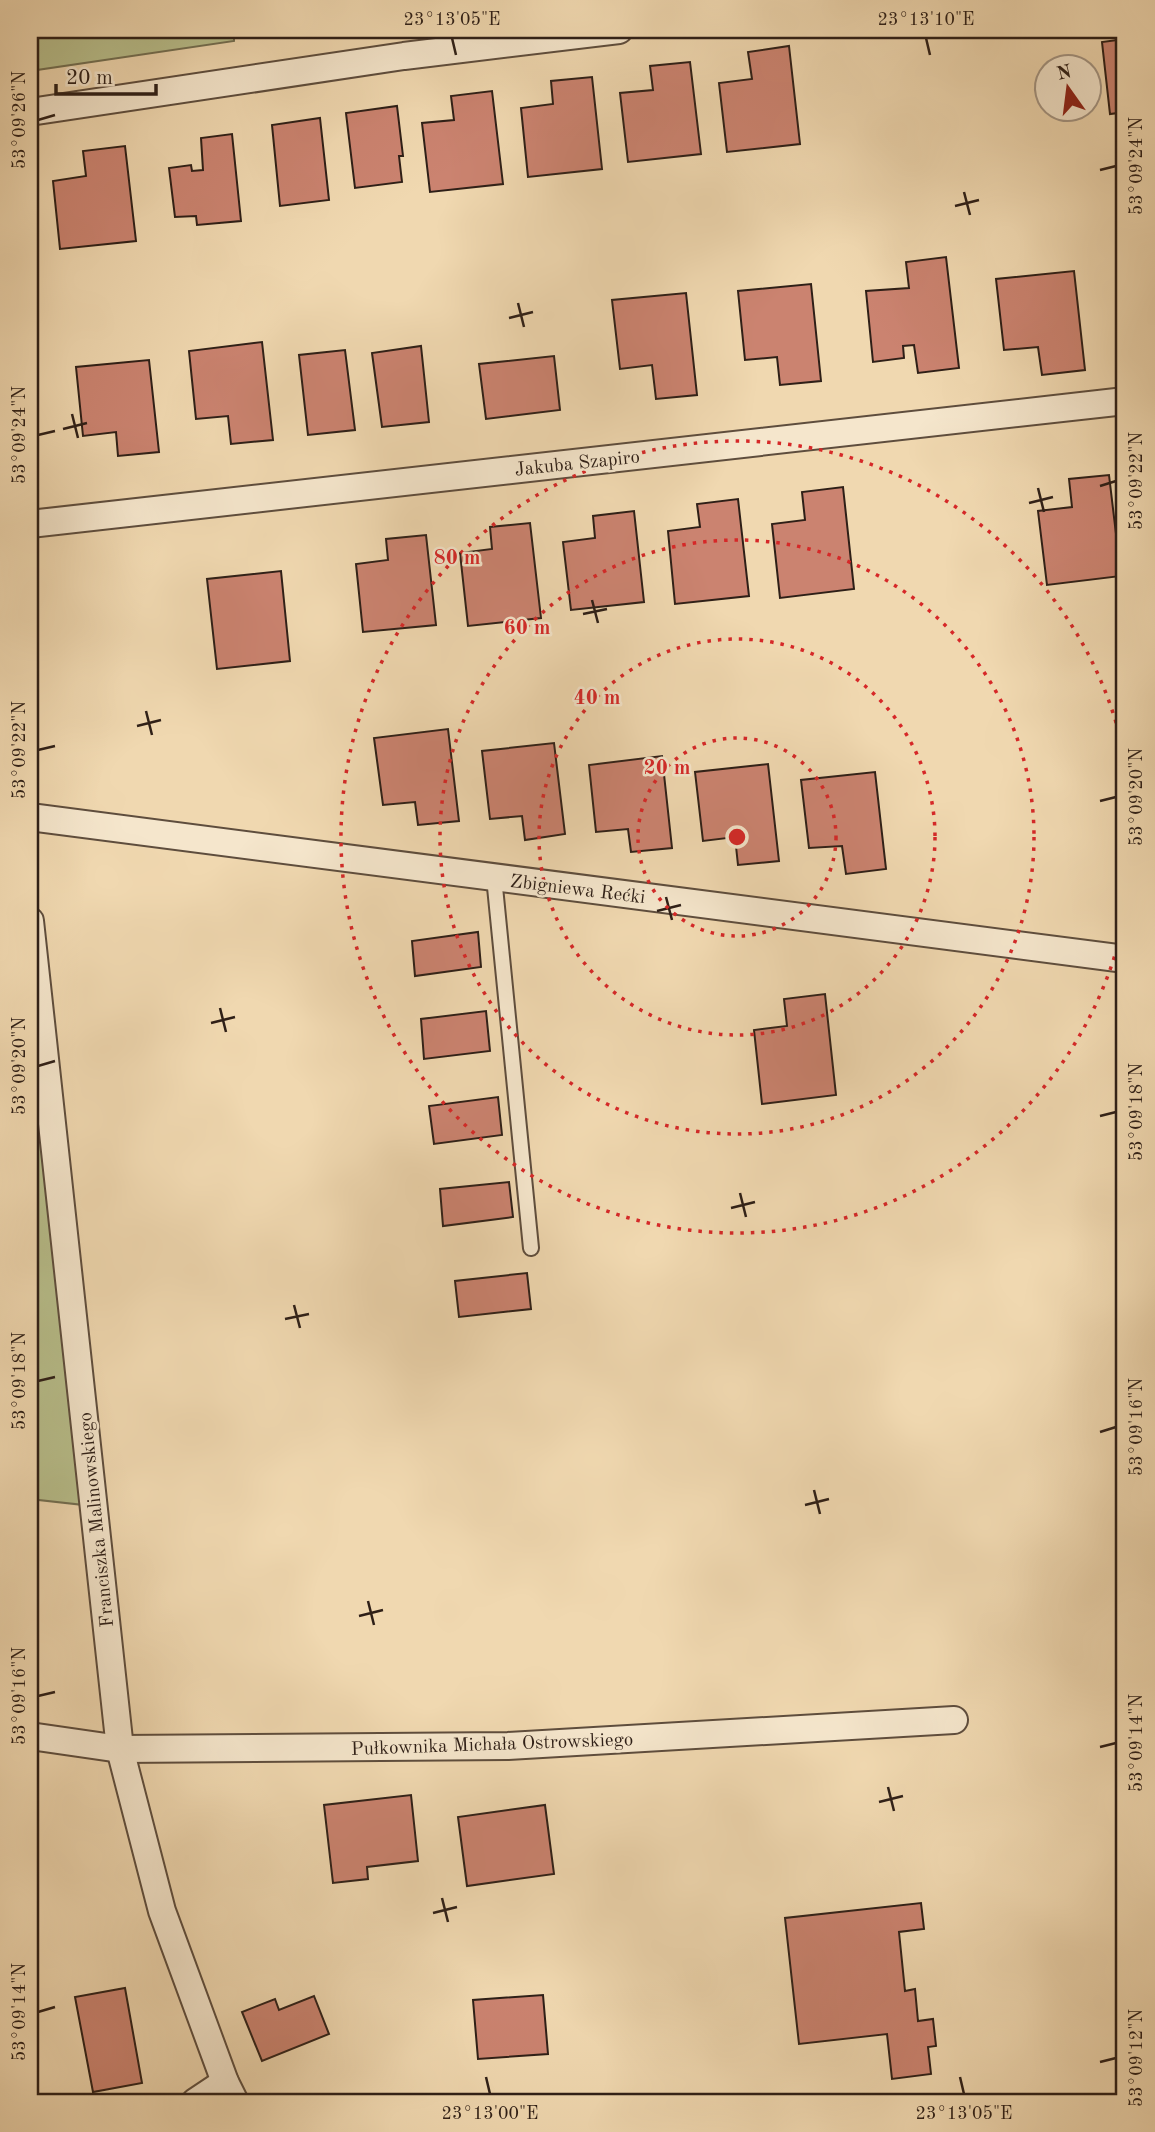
<svg xmlns="http://www.w3.org/2000/svg" width="1155" height="2132" font-family="'Old Standard TT',serif">
<style>
.green{fill:#b8bf8c;stroke:#736f52;stroke-width:2}
.building{fill:#cb8370;stroke:#2e1f17;stroke-width:2}
.lines{fill:none;stroke-linecap:round;stroke-linejoin:round}
.service-casing{stroke:#5e4d3d;stroke-width:18}
.minor-casing{stroke:#5e4d3d;stroke-width:30}
.service{stroke:#f5e6cc;stroke-width:14}
.minor{stroke:#f5e6cc;stroke-width:26}
.ticks{fill:none;stroke:#2e1f17;stroke-width:2.5}
.ring{fill:none;stroke:#d62828;stroke-width:3.5;stroke-dasharray:3.5 7}
.labels{text-anchor:middle;stroke-width:5;stroke-linejoin:round;paint-order:stroke}
.street-label{font-size:19px;fill:#2e1f17;stroke:#f5e6cc}
.centre{fill:#d62828;stroke:#f5e6cc;stroke-width:3.5}
.ring-label{font-size:21px;text-anchor:middle;font-weight:bold;fill:#d62828;stroke:#f5e6cc;stroke-width:5;stroke-linejoin:round;paint-order:stroke}
.neatline{fill:none;stroke:#2e1f17;stroke-width:2.5}
.ticks-label{font-size:18px;text-anchor:middle;fill:#2e1f17}
</style>
<rect width="100%" height="100%" fill="#f0d8b0"/>
<filter id="stains"><feTurbulence type="fractalNoise" baseFrequency=".00286" numOctaves="4"/><feColorMatrix values="0 0 0 0 .2 0 0 0 0 .09 0 0 0 0 .02 0 0 0 .5 -.17"/></filter>
<radialGradient id="worn" r=".72"><stop offset=".6" stop-color="#630" stop-opacity="0"/><stop offset="1" stop-color="#630" stop-opacity=".3"/></radialGradient>
<!-- green -->
<g class="green">
<polygon points="30,30 234,30 234,41 30,71"/>
<polygon points="30,921 93,1506 30,1499"/>
</g>
<!-- building -->
<g class="building">
<polygon points="1125,39 1125,112 1110,114 1102,42"/>
<polygon points="789,46 800,144 727,152 719,83 752,79 748,52"/>
<polygon points="690,62 701,154 628,162 620,93 653,90 650,66"/>
<polygon points="592,77 602,169 528,177 521,108 553,104 551,81"/>
<polygon points="492,91 503,184 430,192 422,123 454,120 451,96"/>
<polygon points="397,106 403,156 399,156 402,182 355,188 346,113"/>
<polygon points="320,118 329,200 280,206 272,125"/>
<polygon points="232,134 241,221 197,225 196,216 175,217 169,168 191,165 192,171 203,170 201,138"/>
<polygon points="125,146 136,241 60,249 53,181 86,176 83,151"/>
<polygon points="946,257 959,368 918,373 914,345 903,346 904,358 873,362 866,291 909,288 906,262"/>
<polygon points="1074,271 1085,370 1042,375 1038,347 1004,350 996,279"/>
<polygon points="811,284 821,381 780,385 777,357 745,360 738,291"/>
<polygon points="686,293 697,395 656,399 652,365 620,369 612,300"/>
<polygon points="262,342 273,440 231,444 228,416 196,419 189,351"/>
<polygon points="421,346 429,422 382,427 372,353"/>
<polygon points="345,350 355,430 308,435 299,355"/>
<polygon points="554,356 560,410 486,419 479,364"/>
<polygon points="149,360 159,452 118,456 116,432 83,436 76,367"/>
<polygon points="1109,475 1121,576 1047,585 1038,511 1072,507 1069,479"/>
<polygon points="843,487 854,589 780,598 772,524 805,520 802,492"/>
<polygon points="738,499 749,596 675,604 668,531 700,527 697,504"/>
<polygon points="634,511 644,602 571,610 563,542 595,538 593,516"/>
<polygon points="530,523 541,618 468,626 460,553 492,549 490,527"/>
<polygon points="426,535 436,625 363,632 356,564 388,560 386,539"/>
<polygon points="281,571 290,661 217,669 207,579"/>
<polygon points="448,729 459,821 418,825 415,802 383,805 374,738"/>
<polygon points="554,743 565,834 525,840 522,816 490,819 482,751"/>
<polygon points="662,756 672,848 631,852 628,829 596,832 589,765"/>
<polygon points="768,764 779,861 738,865 735,837 703,841 695,772"/>
<polygon points="875,772 886,869 846,874 842,846 809,848 801,780"/>
<polygon points="478,932 481,967 415,976 412,941"/>
<polygon points="825,994 836,1095 762,1104 754,1030 787,1026 784,999"/>
<polygon points="486,1011 490,1051 424,1059 421,1019"/>
<polygon points="498,1097 502,1135 434,1144 429,1106"/>
<polygon points="509,1182 513,1217 443,1226 440,1189"/>
<polygon points="527,1273 531,1309 459,1317 455,1281"/>
<polygon points="411,1795 418,1861 367,1867 368,1879 333,1883 324,1805"/>
<polygon points="545,1805 554,1874 467,1886 458,1817"/>
<polygon points="921,1903 924,1929 899,1932 905,1991 915,1989 918,2021 933,2019 936,2046 928,2047 931,2074 892,2079 887,2034 799,2044 785,1918"/>
<polygon points="125,1988 142,2083 93,2092 75,1997"/>
<polygon points="543,1995 548,2054 478,2059 473,2000"/>
<polygon points="314,1996 329,2034 262,2061 242,2012 275,1999 279,2010"/>
</g>
<g class="lines">
<!-- service casing -->
<g class="service-casing">
<polyline id="service" points="494,877 531,1248"/>
</g>
<!-- minor casing -->
<g class="minor-casing">
<g id="minor">
<polyline points="30,112 404,56 619,30"/>
<polyline points="30,524 1125,401"/>
<polyline points="30,817 1125,959"/>
<polyline points="30,921 120,1749 162,1911 225,2082 235,2102"/>
<polyline points="30,1736 120,1749 508,1746 954,1720"/>
<polyline points="195,2102 225,2082"/>
</g>
</g>
<!-- service -->
<use href="#service" class="service"/>
<!-- minor -->
<use href="#minor" class="minor"/>
</g>
<!-- ticks -->
<path class="ticks" d="M452,38l4,17M926,38l4,17M38,120l17,-5M1100,170l16,-4M964,192l6,23M955,206l24,-6M518,303l6,24M509,318l24,-6M72,414l6,24M63,429l24,-6M38,435l17,-4M1100,486l16,-5M1038,488l6,24M1029,503l24,-6M592,600l6,23M583,614l24,-5M146,711l6,24M137,726l24,-6M38,750l17,-4M1100,801l16,-4M666,897l6,23M657,911l24,-6M220,1008l6,24M211,1023l24,-6M38,1066l17,-5M1100,1116l16,-4M740,1193l6,24M731,1208l24,-6M294,1305l6,23M285,1319l24,-5M38,1381l17,-4M1100,1432l16,-5M814,1490l6,24M805,1505l24,-6M368,1601l6,24M359,1616l24,-6M38,1696l17,-4M1100,1747l16,-4M888,1787l6,24M879,1802l24,-6M442,1898l6,24M433,1913l24,-6M38,2012l17,-5M1100,2062l16,-4M486,2077l4,17M960,2077l4,17"/>
<!-- distance rings -->
<g class="ring">
<circle cx="737" cy="837" r="99"/>
<circle cx="737" cy="837" r="198"/>
<circle cx="737" cy="837" r="297"/>
<path d="M1125 916A396 396 0 1 1 1125 758"/>
</g>
<g class="labels">
<!-- street labels -->
<g class="street-label">
<text transform="translate(577 462) rotate(-6)" y="7">Jakuba Szapiro</text>
<text transform="translate(578 888) rotate(7)" y="7">Zbigniewa Rećki</text>
<text transform="translate(95 1520) rotate(-96)" y="7">Franciszka Malinowskiego</text>
<text transform="translate(492 1743) rotate(-2)" y="7">Pułkownika Michała Ostrowskiego</text>
</g>
</g>
<circle cx="737" cy="837" r="10" class="centre"/>
<g class="ring-label">
<text x="457" y="564">80 m</text>
<text x="527" y="634">60 m</text>
<text x="597" y="704">40 m</text>
<text x="667" y="774">20 m</text>
</g>
<!-- margin -->
<rect width="1155" height="2132" fill="none" stroke="#f0d8b0" stroke-width="77"/>
<!-- north arrow -->
<g transform="translate(1068 88) rotate(346)"><circle r="33" fill="#f5e6cc" stroke="#a59684" stroke-width="2"/>
<path d="M0-5L12 26L0 18L-12 26Z" fill="#8f2418"/>
<text y="-10" font-size="19" font-weight="bold" text-anchor="middle" fill="#2e1f17">N</text>
</g>
<!-- scale -->
<path d="M56 84v10h100v-10" fill="none" stroke="#2e1f17" stroke-width="3.5"/>
<text x="66" y="84" font-size="21" fill="#2e1f17" stroke="#f5e6cc" stroke-width="5" paint-order="stroke">20 m</text>
<rect x="38" y="38" width="1078" height="2056" class="neatline"/>
<g class="ticks-label">
<text x="452" y="25">23°13'05"E</text>
<text x="926" y="25">23°13'10"E</text>
<text transform="translate(19 120) rotate(-90)" y="6">53°09'26"N</text>
<text transform="translate(1136 166) rotate(-90)" y="6">53°09'24"N</text>
<text transform="translate(19 435) rotate(-90)" y="6">53°09'24"N</text>
<text transform="translate(1136 481) rotate(-90)" y="6">53°09'22"N</text>
<text transform="translate(19 750) rotate(-90)" y="6">53°09'22"N</text>
<text transform="translate(1136 797) rotate(-90)" y="6">53°09'20"N</text>
<text transform="translate(19 1066) rotate(-90)" y="6">53°09'20"N</text>
<text transform="translate(1136 1112) rotate(-90)" y="6">53°09'18"N</text>
<text transform="translate(19 1381) rotate(-90)" y="6">53°09'18"N</text>
<text transform="translate(1136 1427) rotate(-90)" y="6">53°09'16"N</text>
<text transform="translate(19 1696) rotate(-90)" y="6">53°09'16"N</text>
<text transform="translate(1136 1743) rotate(-90)" y="6">53°09'14"N</text>
<text transform="translate(19 2012) rotate(-90)" y="6">53°09'14"N</text>
<text transform="translate(1136 2058) rotate(-90)" y="6">53°09'12"N</text>
<text x="490" y="2119">23°13'00"E</text>
<text x="964" y="2119">23°13'05"E</text>
</g>
<rect width="100%" height="100%" filter="url(#stains)"/>
<rect width="100%" height="100%" fill="url(#worn)"/>
</svg>
